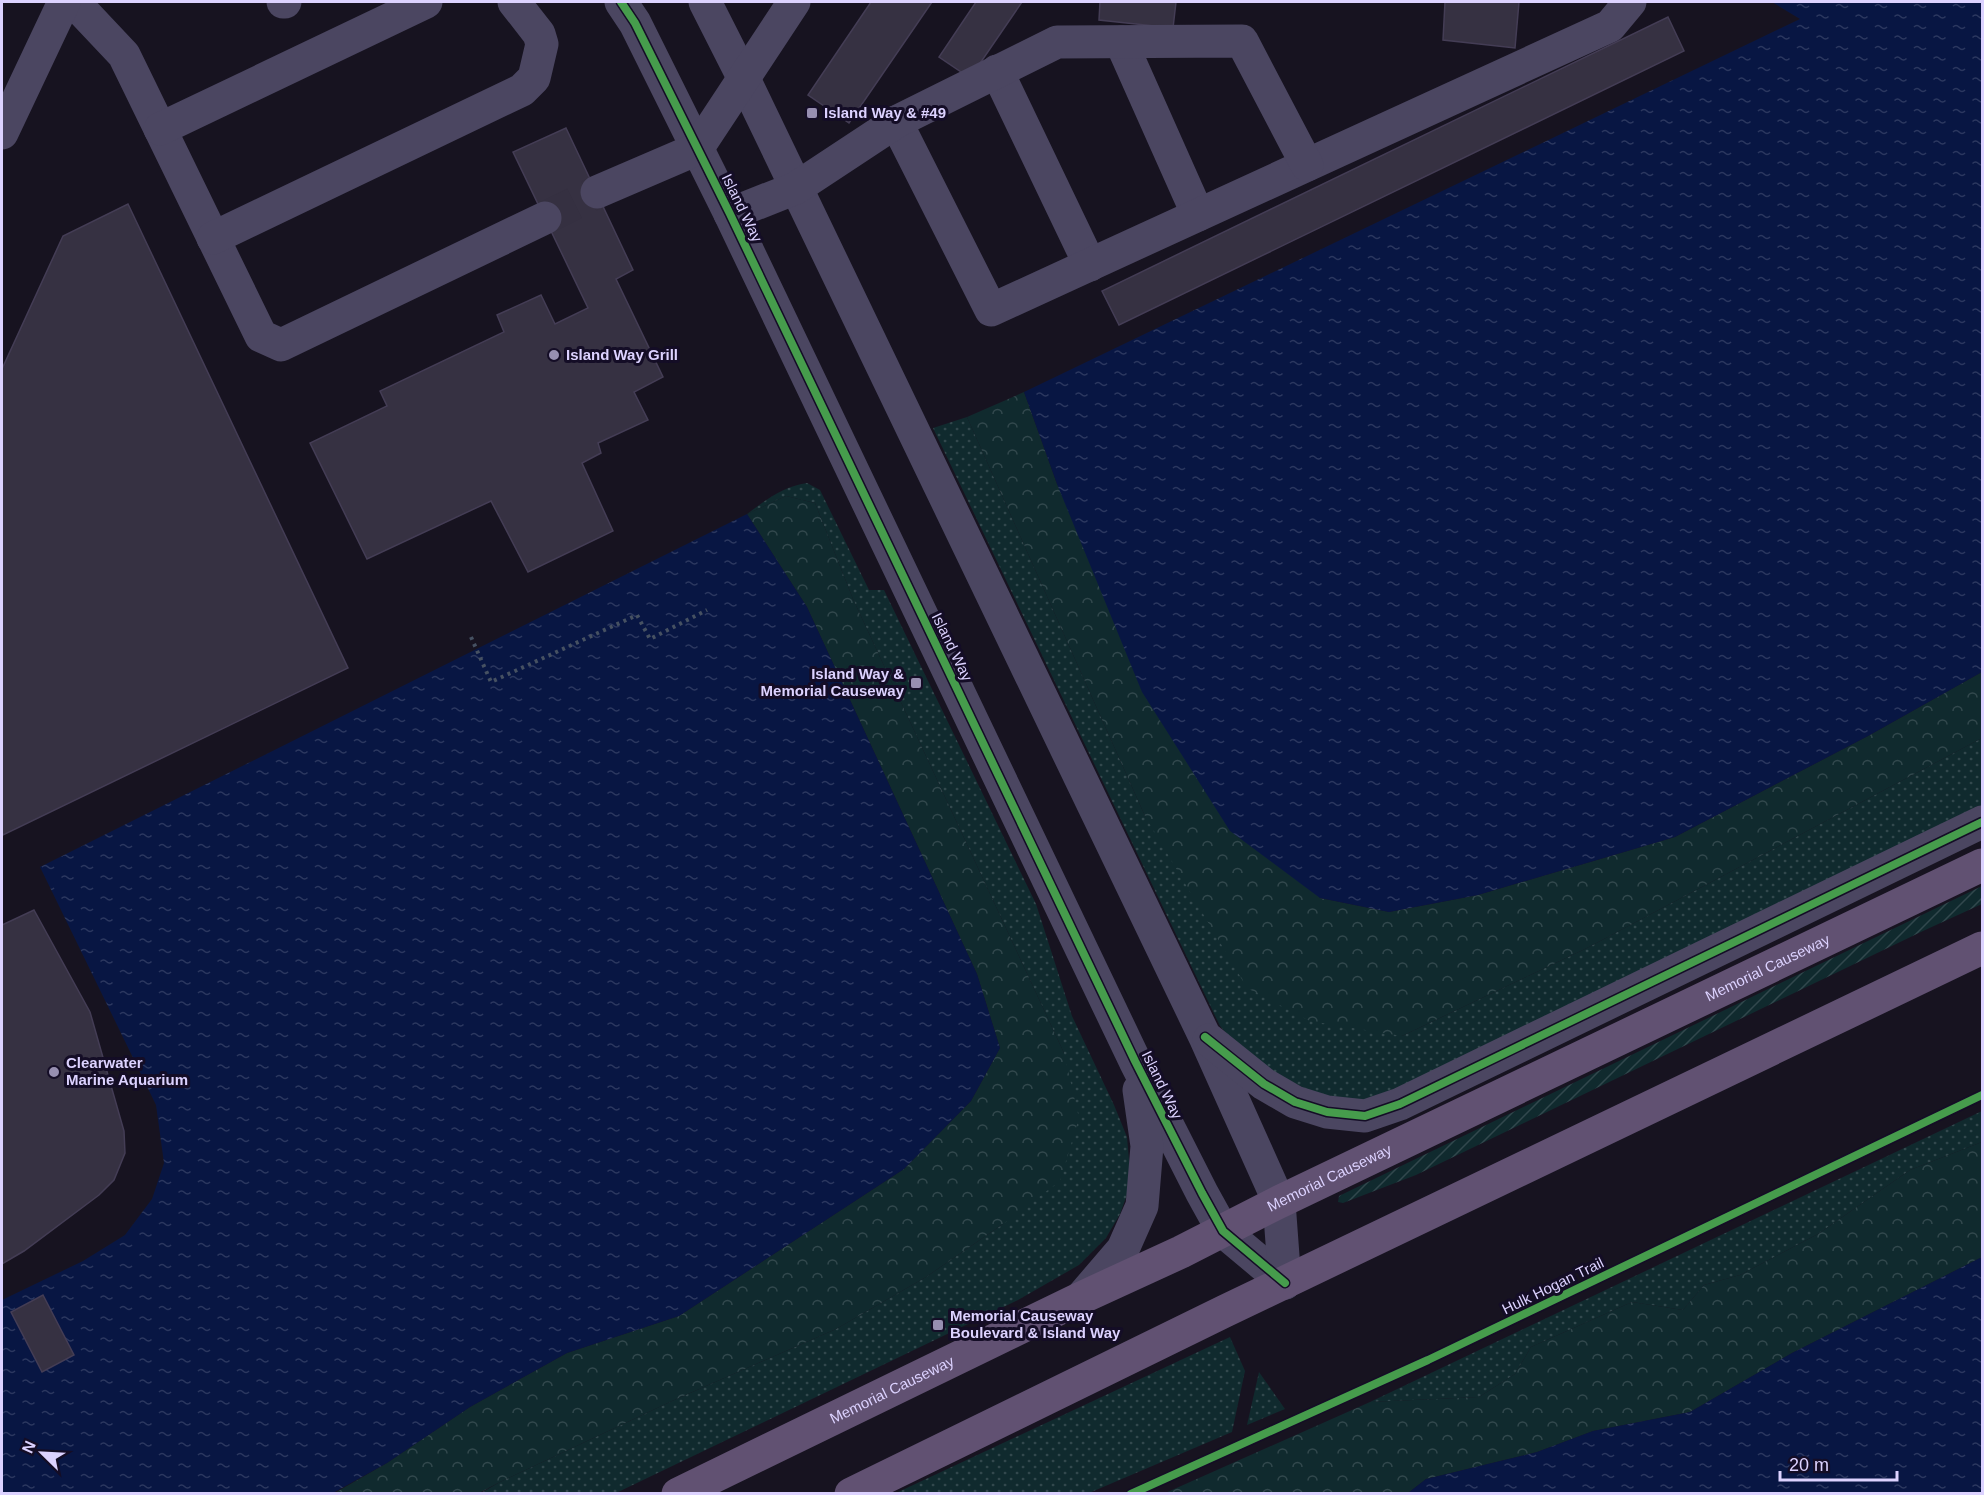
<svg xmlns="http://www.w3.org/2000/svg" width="1984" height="1495" font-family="Arial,sans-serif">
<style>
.grass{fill:url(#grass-dots)}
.forest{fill:url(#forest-crowns)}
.garden{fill:url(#garden-furrows)}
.water{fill:url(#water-ripples)}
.building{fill:#363142;stroke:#443d55;stroke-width:1.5}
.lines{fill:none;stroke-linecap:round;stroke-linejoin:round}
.minor-tunnel{stroke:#353041;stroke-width:33;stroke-dasharray:33 16;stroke-linecap:butt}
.path{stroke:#465162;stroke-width:4;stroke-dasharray:3 4.5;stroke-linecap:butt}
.minor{stroke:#4b4661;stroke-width:33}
.major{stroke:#615172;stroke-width:33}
.cycleway-casing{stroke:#140d26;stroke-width:11}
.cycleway{stroke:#469c4c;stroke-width:8}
.poi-dot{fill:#978fb1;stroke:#140d26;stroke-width:2}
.labels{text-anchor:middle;stroke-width:6;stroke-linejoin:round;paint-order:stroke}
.poi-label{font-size:15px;font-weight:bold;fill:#dcd2ff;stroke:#140d26;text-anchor:start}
.street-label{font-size:15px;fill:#dcd2ff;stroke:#140d26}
</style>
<defs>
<pattern id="grass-dots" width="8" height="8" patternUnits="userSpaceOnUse" patternTransform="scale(1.5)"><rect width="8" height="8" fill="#102a2e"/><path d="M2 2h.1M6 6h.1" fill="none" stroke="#32484d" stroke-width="1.8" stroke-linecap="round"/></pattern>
<pattern id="forest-crowns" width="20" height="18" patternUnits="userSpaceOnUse" patternTransform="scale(1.5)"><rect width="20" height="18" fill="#102a2e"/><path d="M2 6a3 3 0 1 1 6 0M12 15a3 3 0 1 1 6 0" fill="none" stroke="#32484d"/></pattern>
<pattern id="garden-furrows" width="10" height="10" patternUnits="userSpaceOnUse" patternTransform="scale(1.5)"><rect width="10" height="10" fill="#102a2e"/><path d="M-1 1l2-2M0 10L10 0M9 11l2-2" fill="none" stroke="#32484d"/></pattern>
<pattern id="water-ripples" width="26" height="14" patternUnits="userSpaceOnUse" patternTransform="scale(1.5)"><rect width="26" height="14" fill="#081643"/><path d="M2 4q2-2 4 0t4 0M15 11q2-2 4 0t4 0" fill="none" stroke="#2b375f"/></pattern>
</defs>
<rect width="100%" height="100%" fill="#171320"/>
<!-- grass -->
<g class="grass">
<polygon points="967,417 1145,816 1402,1036 1587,948 1982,738 1982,812 1385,1100 1345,1100 1309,1091 1247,1057 1220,1026 933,428"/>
<path d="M807,483l13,7 49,100h15l152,314 36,112 42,89 13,32 3,34 -2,21 -8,22 -14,24 -27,27 -61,35 -402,193 -137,1 21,-12 172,-81 164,-72 90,-52 77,-53 61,-171 -211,-454 -38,-96 -29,-7 -39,18c20,-15 35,-27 60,-31z"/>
<polygon points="1982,1111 1982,1142 1910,1170 1818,1234 1740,1275 1704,1285 1683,1310 1632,1302 1531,1347 1515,1374 1479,1397 1370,1402"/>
<polygon points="1230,1337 1245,1371 1232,1432 1089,1493 896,1493"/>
<polygon points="1259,1372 1285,1409 1247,1425"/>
</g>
<!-- forest -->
<g class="forest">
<polygon points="1024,392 1057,484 1320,898 1389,912 1478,895 1675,837 1868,736 1982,672 1982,738 1587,948 1402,1036 1310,1021 1247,988 1145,816 967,417"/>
<polygon points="786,496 815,503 853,599 1064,1053 1079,1118 1060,1181 1003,1224 926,1277 836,1329 672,1401 500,1482 479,1493 333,1494 387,1463 470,1407 567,1353 679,1316 904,1169 971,1101 1000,1048 977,974 807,607 747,514"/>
<polygon points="1982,1142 1982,1257 1792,1353 1690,1412 1593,1431 1537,1452 1426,1479 1408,1493 1163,1494 1370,1402 1479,1397 1515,1374 1531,1347 1632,1302 1683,1310 1704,1285 1740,1275 1818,1234 1910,1170"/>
</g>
<!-- garden -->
<polygon class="garden" points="1982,886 1982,904 1923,931 1416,1175 1343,1203 1338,1202 1339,1196 1343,1194"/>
<!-- water -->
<g class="water">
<polygon points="1772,2 1982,2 1982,672 1868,736 1675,837 1478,895 1389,912 1320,898 1230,831 1142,692 1057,484 1024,392 1800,19"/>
<polygon points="747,514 807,607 977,974 1000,1048 971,1101 904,1169 679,1316 567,1353 470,1407 387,1463 333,1493 2,1494 2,1300 83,1261 125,1235 152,1199 164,1163 156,1105 40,867"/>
<polygon points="1982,1257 1982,1493 1408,1493 1426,1479 1537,1452 1593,1431 1690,1412 1792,1353"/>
</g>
<!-- building -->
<g class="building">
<polygon points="871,2 932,2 849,123 808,95"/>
<polygon points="976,2 1022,2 970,78 939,57"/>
<polygon points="1100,2 1176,2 1173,28 1099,20"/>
<polygon points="1445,2 1519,2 1515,48 1443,40"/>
<polygon points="1668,17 1684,51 1119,325 1102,291"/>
<polygon points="566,128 633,270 616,279 663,377 634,392 648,420 598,443 601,453 582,463 613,531 528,572 491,501 367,559 310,443 387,406 380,391 504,332 497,315 541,295 555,324 588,308 513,152"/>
<polygon points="128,204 348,668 3,835 2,832 2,369 63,236"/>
<polygon points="34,910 90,1012 124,1131 125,1153 114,1180 99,1195 24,1251 2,1264 2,925"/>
<polygon points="43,1295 74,1355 42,1372 11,1312"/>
</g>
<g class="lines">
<!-- minor-tunnel -->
<polyline class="minor-tunnel" points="545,218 597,192"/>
<!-- path -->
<polyline class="path" points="471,637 491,682 637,615 650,639 707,610"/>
<!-- minor -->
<g class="minor">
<polyline points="74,2 124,55 261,336 281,345 545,218"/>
<polyline points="283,2 285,2"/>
<polyline points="621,2 635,23 730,214 1135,1061 1202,1193 1223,1231 1285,1283"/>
<polyline points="705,2 744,79 1205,1037 1279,1202 1285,1283"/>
<polyline points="1121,42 1198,215"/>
<polyline points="997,71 1090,265"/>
<polyline points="896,122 991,310 1610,26 1630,2"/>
<polyline points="160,129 426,2"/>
<polyline points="2,133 64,2"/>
<polyline points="597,192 697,149 794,2"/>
<polyline points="730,214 796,188 896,122 1057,42 1242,41 1307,165"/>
<polyline points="213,238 522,90 534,78 542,44 539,34 514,2"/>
<polyline points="1209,1040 1264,1084 1295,1102 1327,1112 1365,1116 1400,1104 1982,822"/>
<polyline points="1081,1298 1123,1249 1142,1206 1147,1146 1139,1090"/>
</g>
<!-- major -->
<g class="major">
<path id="s1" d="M678,1494l403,-196 100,-46 98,-50 703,-337"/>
<polyline points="851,1494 1225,1311 1982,948"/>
</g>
<!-- cycleway casing -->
<g class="cycleway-casing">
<g id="cycleway">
<polyline points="621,2 635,23 730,214 1135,1061 1202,1193 1223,1231 1285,1283"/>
<polyline points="1205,1037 1264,1084 1295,1102 1327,1112 1365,1116 1400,1104 1982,822"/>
<polyline points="1131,1494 1428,1360 1982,1095"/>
</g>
</g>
<!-- cycleway -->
<use href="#cycleway" class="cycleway"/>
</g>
<!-- markers -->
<g class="poi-dot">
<rect x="806" y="107" width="12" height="12" rx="3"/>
<circle cx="554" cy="355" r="6"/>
<rect x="910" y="677" width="12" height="12" rx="3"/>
<circle cx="54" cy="1072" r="6"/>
<rect x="932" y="1319" width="12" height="12" rx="3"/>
</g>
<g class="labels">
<!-- poi labels -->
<g class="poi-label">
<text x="824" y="118">Island Way &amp; #49</text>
<text x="566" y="360">Island Way Grill</text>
<text x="904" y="679" text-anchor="end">Island Way &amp;<tspan x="904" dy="17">Memorial Causeway</tspan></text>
<text x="66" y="1068">Clearwater<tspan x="66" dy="17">Marine Aquarium</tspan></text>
<text x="950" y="1321">Memorial Causeway<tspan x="950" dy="17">Boulevard &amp; Island Way</tspan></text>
</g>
<!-- street labels -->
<g class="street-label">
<text transform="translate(742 208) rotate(64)" y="5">Island Way</text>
<text transform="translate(952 647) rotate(64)" y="5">Island Way</text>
<text dy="5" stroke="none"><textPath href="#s1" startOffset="1210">Memorial Causeway</textPath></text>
<text transform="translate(1162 1085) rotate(64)" y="5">Island Way</text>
<text dy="5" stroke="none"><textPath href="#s1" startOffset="724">Memorial Causeway</textPath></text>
<text transform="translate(1553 1286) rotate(-26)" y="5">Hulk Hogan Trail</text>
<text dy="5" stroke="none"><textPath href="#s1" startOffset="238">Memorial Causeway</textPath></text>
</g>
</g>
<!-- border -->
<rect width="1984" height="1495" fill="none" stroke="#dcd2ff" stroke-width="6"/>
<!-- north arrow -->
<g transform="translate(42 1453) rotate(294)" stroke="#140d26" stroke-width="4.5" paint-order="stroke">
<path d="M0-4.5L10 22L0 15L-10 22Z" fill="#dcd2ff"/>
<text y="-9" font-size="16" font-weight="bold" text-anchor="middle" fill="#dcd2ff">N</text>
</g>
<!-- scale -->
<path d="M1780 1471v9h117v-9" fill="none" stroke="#dcd2ff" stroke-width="3"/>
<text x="1789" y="1471" font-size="18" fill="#dcd2ff" stroke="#140d26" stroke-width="4.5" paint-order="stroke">20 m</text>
</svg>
